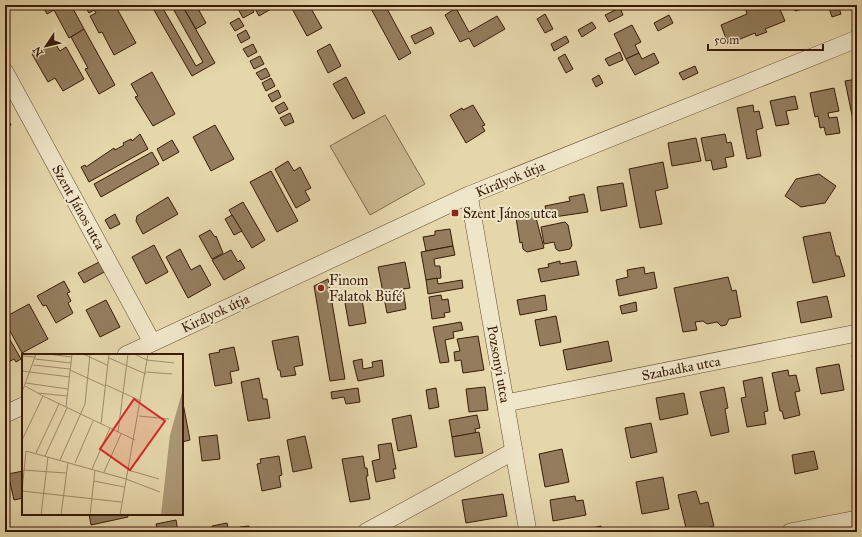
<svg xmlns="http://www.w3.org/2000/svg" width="862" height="537" font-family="'IM FELL Great Primer',serif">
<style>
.green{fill:#c9b78f;stroke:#81694c}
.building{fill:#937d5d;stroke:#391b08}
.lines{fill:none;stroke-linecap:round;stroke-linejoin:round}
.minor-casing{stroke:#644a31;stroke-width:18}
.minor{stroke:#efe5c8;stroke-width:17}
.poi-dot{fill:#8f2418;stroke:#efe5c8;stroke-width:1.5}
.labels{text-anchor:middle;stroke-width:4;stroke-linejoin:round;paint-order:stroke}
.street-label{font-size:14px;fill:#391b08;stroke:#efe5c8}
.poi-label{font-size:14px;fill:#391b08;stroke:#efe5c8;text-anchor:start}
.inset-road{fill:none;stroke:#a18c6a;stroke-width:1}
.view{fill:#d62828;fill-opacity:0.15;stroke:#d62828;stroke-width:2}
.inset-edge{fill:none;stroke:#391b08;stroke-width:2}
</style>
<rect width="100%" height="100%" fill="#e6d7ab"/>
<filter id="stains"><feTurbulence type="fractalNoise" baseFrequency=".005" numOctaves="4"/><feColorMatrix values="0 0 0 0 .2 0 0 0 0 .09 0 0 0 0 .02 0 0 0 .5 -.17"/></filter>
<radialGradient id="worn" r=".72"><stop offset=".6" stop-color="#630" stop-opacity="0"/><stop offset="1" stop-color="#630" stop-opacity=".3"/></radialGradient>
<!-- green -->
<polygon class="green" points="385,115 425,184 370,215 330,146"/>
<!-- building -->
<g class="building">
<polygon points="42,5 71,5 84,29 69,38 54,10 47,14"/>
<polygon points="84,5 115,5 136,43 114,55 102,32 99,33 90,16 96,13 94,10 89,13"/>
<polygon points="151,5 161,5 196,66 203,62 171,5 182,5 215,63 192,76"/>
<polygon points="182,5 196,5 206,23 196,29"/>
<polygon points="236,5 250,5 254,12 243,18"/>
<polygon points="253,5 278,5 259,16"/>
<polygon points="290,5 309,5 322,28 307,36"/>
<polygon points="369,5 385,5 411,53 399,60"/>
<polygon points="450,5 465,5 457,10 469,32 497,16 505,29 474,47 469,38 460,42 445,15 453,10"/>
<polygon points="751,5 756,5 758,10 770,5 778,5 785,21 765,29 767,32 756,36 755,33 728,44 721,25 747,14 745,7"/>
<polygon points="793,5 817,5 795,11"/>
<polygon points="828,5 838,5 841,14 832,17"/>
<polygon points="620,8 623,15 609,22 605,15"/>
<polygon points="545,14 553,29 545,33 537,19"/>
<polygon points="669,15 673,23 658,31 654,23"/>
<polygon points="239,18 244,26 235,31 230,23"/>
<polygon points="592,22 596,28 582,37 578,30"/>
<polygon points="632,25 641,42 635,45 639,53 626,59 614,34"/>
<polygon points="431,27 434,34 415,44 411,36"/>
<polygon points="84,29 115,85 99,94 85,69 88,68 71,37"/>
<polygon points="246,30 250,38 241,43 237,35"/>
<polygon points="566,36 569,42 554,51 551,44"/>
<polygon points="54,42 60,51 66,47 84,79 63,91 55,78 48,82 32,54"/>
<polygon points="253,44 257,52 248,57 243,49"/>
<polygon points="330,44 341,66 328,73 317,51"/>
<polygon points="620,52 623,60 609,66 605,59"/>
<polygon points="639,53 642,59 654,53 659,63 635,75 626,59"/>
<polygon points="565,54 573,69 566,73 558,58"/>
<polygon points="260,56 264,64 254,69 250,61"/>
<polygon points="695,66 698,73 683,80 679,73"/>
<polygon points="266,68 270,76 261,80 256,73"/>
<polygon points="152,72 175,114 153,126 135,97 138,96 131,84"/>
<polygon points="599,75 603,83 596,87 592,79"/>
<polygon points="346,77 365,113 353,119 333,84"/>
<polygon points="271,78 275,86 266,91 262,83"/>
<polygon points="857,79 857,119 853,120 845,81"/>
<polygon points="834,88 839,111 828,113 829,118 837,117 840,133 826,135 824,127 820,128 818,116 815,117 810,93"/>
<polygon points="278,90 281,97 272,102 268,95"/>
<polygon points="795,96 798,109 786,111 789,124 776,126 770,101"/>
<polygon points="284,102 288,109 279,114 275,107"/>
<polygon points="473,105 485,125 482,126 485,131 466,143 450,115 462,108 463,110"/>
<polygon points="753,105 754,112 759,111 763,128 756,130 761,156 747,159 737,108"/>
<polygon points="5,113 11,125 5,128"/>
<polygon points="290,113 294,122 285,126 280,118"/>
<polygon points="215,125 234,159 211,171 193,137"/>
<polygon points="140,134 148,149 89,182 81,167 85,165 86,167 114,148 115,150 124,145 123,143 131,139 132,141"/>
<polygon points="725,134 727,143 731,142 734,156 725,158 727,167 713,170 711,160 706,161 701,138"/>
<polygon points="696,138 701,161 672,166 668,143"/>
<polygon points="172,140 179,152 163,161 157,149"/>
<polygon points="152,152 159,164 101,197 94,184"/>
<polygon points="288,161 294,171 300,167 311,188 305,191 310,200 296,208 275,169"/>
<polygon points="663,162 668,188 655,191 662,224 640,228 629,169"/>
<polygon points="271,171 298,221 277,232 250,182"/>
<polygon points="819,174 836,186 825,203 801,207 785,196 796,179"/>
<polygon points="623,183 627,206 601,211 597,187"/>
<polygon points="584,194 588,212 547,218 545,206 570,201 569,197"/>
<polygon points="168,197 178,214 143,234 136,221 137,216"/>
<polygon points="243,202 265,240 252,248 229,210"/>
<polygon points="531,212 535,214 544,248 527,252 523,249 522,242 520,243 516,218 519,214"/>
<polygon points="115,214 120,224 110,229 105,220"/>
<polygon points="232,215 242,231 234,235 225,219"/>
<polygon points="565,222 568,225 572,245 570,249 559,251 556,249 554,242 544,244 541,227"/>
<polygon points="450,229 453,246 426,251 423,237 435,235 435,231"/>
<polygon points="210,230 215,237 216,236 223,253 212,259 199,236"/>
<polygon points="830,232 836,256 839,256 845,276 813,283 803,237"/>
<polygon points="154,245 168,272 146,284 132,257"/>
<polygon points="453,246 455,255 434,259 435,266 440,266 441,278 426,280 421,252"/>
<polygon points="180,249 191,270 200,265 211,285 188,298 166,257"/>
<polygon points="231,250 238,262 240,260 245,268 224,280 212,260"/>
<polygon points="101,261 106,271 84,283 78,273"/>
<polygon points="560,261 560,264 576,261 579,275 541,282 538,269 549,267 548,264"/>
<polygon points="405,262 410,288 403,289 406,309 387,313 378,267"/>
<polygon points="644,267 645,274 654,272 657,288 619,296 616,280 628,277 627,270"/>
<polygon points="728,277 732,291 736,290 741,317 729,319 726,325 721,326 717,322 707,324 703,321 695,322 697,330 683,332 674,288"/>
<polygon points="437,278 438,284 462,280 463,288 428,294 426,280"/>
<polygon points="328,279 345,379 330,381 314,286"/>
<polygon points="64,281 70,292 67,293 71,301 68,303 73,313 56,323 46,305 43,306 37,296"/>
<polygon points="361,294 366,323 349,326 344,297"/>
<polygon points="441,295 442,300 448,299 450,312 444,313 445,317 432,319 429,297"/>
<polygon points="545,295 547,310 520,315 517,300"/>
<polygon points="827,296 832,317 801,323 797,302"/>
<polygon points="106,300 120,327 100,337 86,310"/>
<polygon points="636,302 637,311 622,314 620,306"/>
<polygon points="29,304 48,339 22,353 5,322 5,317"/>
<polygon points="556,316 561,342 540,346 535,320"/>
<polygon points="461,322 463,330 453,332 454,338 445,340 449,362 440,363 433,327"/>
<polygon points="5,331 21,359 16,362 14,359 5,364"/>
<polygon points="298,336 303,365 294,367 296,375 281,377 280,370 278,370 272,341"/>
<polygon points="478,336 484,370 463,373 461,360 455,361 454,352 460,351 457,339"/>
<polygon points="608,341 612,361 567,370 563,350"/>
<polygon points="234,347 239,370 230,372 232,383 215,386 209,354 220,352 219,350"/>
<polygon points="852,355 857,355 857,381"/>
<polygon points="362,359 363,369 373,367 372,362 382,360 384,376 358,381 353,361"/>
<polygon points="839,364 844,390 821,394 816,368"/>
<polygon points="788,370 789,376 796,375 800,391 795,392 800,415 784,419 782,411 780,411 772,373"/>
<polygon points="762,377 768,411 764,412 766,424 747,427 741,398 746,397 743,381"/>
<polygon points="259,378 263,399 267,399 270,418 248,421 241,382"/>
<polygon points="485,387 488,410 469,412 466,389"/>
<polygon points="724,387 728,408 725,409 729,432 711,436 700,392"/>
<polygon points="358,388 360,402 346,404 344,397 332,399 331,392"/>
<polygon points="436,388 439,407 429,409 426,390"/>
<polygon points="684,393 688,414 660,420 656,398"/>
<polygon points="182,398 190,440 182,442"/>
<polygon points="411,415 417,447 398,451 392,419"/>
<polygon points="477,415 480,428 475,429 476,433 452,437 449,420"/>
<polygon points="651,423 657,452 631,458 625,428"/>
<polygon points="479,432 483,453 455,457 452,437"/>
<polygon points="217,435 220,459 202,461 199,437"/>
<polygon points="305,436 312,468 293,472 287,440"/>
<polygon points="391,443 396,469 393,469 395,478 376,482 372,461 380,459 378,445"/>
<polygon points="562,449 569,482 545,487 539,454"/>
<polygon points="814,451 818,469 795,474 792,455"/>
<polygon points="279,456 282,475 279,476 281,487 262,491 257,464 261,463 260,459"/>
<polygon points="363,456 365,468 367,468 368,476 366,476 370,499 350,502 342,459"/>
<polygon points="23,471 23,498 14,500 8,474"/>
<polygon points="663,477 669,509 642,514 636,482"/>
<polygon points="696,491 700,504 708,502 714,526 687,532 678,495"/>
<polygon points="503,494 507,516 466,523 462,500"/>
<polygon points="575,496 576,501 583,500 586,515 553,521 550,500"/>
<polygon points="89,514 127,514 128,517 91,525"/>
<polygon points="176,520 178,532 158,532 156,524"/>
<polygon points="227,523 229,532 213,532 212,526"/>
<polygon points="249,526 250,532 240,532 240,527"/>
<polygon points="601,526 602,532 573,532"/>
<polygon points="507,528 508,532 487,532"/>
</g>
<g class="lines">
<!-- minor casing -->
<g class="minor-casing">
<g id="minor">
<polyline points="5,72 152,342"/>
<polyline points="469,195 528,532"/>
<polyline points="126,355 469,195 857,39"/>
<polyline points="506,403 857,333"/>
<polyline points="5,414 23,406"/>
<polyline points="366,532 514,451"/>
<polyline points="790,532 857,519"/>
</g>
</g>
<!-- minor -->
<use href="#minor" class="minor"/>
</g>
<!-- markers -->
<g class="poi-dot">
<rect x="451" y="209" width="8" height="8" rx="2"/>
<circle cx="321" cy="288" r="4"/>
</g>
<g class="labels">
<!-- street labels -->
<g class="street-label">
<text transform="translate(510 179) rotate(-22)" y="5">Királyok útja</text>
<text transform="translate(79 207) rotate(61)" y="5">Szent János utca</text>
<text transform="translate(215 313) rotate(-25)" y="5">Királyok útja</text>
<text transform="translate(499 364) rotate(80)" y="5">Pozsonyi utca</text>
<text transform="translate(681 368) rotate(-11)" y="5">Szabadka utca</text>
</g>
<!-- poi labels -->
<g class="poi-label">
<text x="463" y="218">Szent János utca</text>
<text x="329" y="285">Finom<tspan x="329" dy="16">Falatok Büfé</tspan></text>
</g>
</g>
<!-- overview -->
<g transform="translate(22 354)">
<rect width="161" height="161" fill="#e6d7ab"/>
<path d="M161,35v126h-22l9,-80z" fill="#ab9774"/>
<path class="inset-road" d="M25,0l25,3M61,0l24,11M112,0l13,6 27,3M0,2l13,1M87,4l37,16M13,5l36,4M11,11l37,4M48,16l35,16M0,17l48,6M124,18l26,2M4,29l42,6M84,31l35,16M3,32l18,10 92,44M0,38l14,-38M16,39l29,3M44,53l6,-53M117,62l30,3M79,70l8,-70M96,78l10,-78M0,86l21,-44M4,97l100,28 34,13M14,99l23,-49M23,102l22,-48M38,106l25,-56 5,-50M53,109l18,-42M70,115l18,-41M0,116l44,3M106,116l31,9M82,118l17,-38M72,127l30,6M0,137l99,11M0,137l4,-40M19,161l7,-58M39,161l7,-53M68,161l5,-45M98,161l28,-161"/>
<path class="view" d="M112,45l31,22 -35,49 -30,-21z"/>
<rect width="161" height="161" class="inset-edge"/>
</g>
<!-- margin -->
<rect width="862" height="537" fill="none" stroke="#e6d7ab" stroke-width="20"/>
<rect x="6" y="6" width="850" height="525" fill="none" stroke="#391b08" stroke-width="2"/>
<rect x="10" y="10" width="842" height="517" fill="none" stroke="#391b08"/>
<!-- north arrow -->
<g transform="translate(46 46) rotate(235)" stroke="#efe5c8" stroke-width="3" paint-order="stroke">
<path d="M0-3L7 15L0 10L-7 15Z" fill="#391b08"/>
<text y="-6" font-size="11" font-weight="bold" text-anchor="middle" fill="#391b08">N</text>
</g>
<!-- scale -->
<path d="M708 44v6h115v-6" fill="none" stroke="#391b08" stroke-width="2"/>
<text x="714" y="44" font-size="12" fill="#391b08" stroke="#efe5c8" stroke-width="3" paint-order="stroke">50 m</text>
<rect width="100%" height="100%" filter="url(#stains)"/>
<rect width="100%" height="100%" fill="url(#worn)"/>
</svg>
